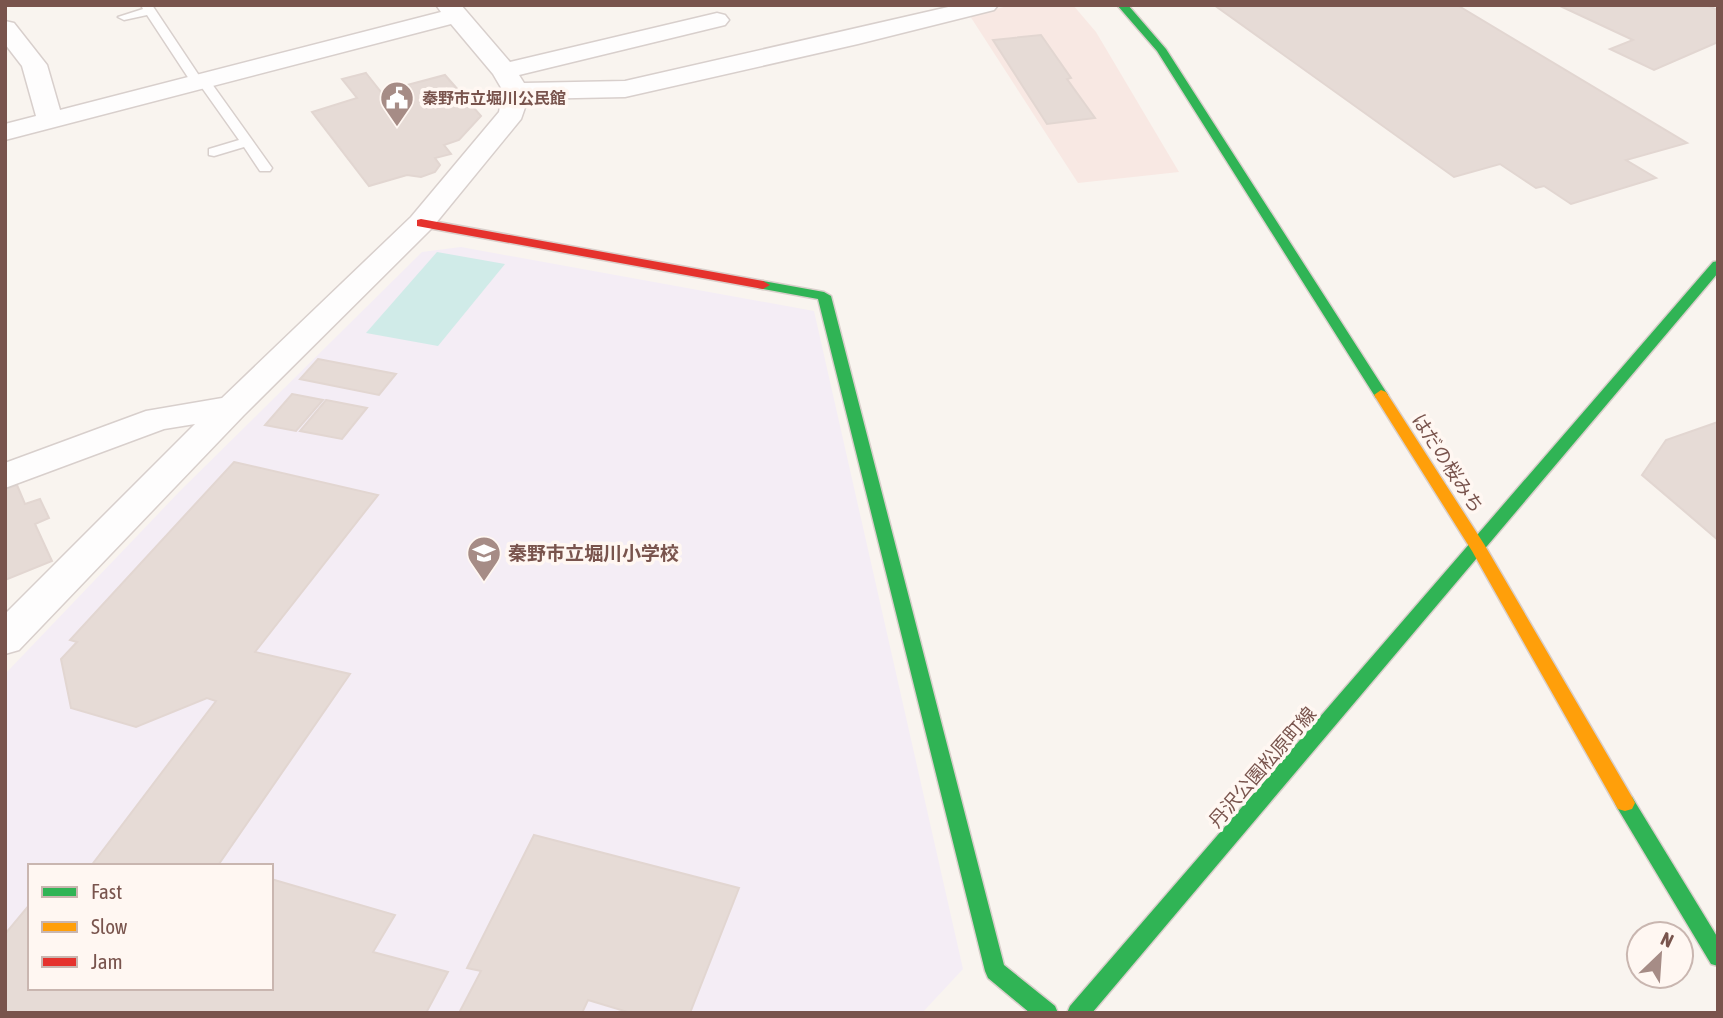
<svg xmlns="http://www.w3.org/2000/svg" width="1723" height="1018" font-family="'Asap Condensed','Noto Sans JP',sans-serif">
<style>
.commercial{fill:#f8e8e3}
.education{fill:#f4edf5;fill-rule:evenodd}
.water{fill:#d0ebe8}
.building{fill:#e6dbd6;stroke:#e2d6d1;stroke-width:2}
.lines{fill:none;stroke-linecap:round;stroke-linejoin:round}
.lane-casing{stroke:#d8cfcc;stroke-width:3}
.street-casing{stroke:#d8cfcc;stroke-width:3}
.fast-casing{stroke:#d9cfcb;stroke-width:3}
.slow-casing{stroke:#d9cfcb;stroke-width:3}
.jam-casing{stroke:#d9cfcb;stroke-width:3}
.lane{fill:#fefdfd;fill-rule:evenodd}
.street{fill:#fefdfd;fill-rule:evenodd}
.fast{fill:#30b455;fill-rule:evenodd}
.slow{fill:#ff9f0a;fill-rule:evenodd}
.jam{fill:#e5322d;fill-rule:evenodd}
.labels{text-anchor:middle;stroke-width:7;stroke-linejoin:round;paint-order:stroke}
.far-poi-label{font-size:16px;font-weight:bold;fill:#79544d;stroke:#fff7f2;text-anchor:start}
.street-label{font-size:19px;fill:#79544d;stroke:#fff7f2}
.poi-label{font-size:19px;font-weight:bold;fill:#79544d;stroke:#fff7f2;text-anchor:start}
</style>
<rect width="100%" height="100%" fill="#f9f4ef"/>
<!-- commercial -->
<polygon class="commercial" points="1011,5 1073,5 1096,32 1179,172 1078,183 970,16"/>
<!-- education -->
<path class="education" d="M461,247l353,64 149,658 -41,44h-917v-339l175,-183 242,-239zM30,866h241v122h-241z"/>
<!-- water -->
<polygon class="water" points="437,252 505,264 438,346 366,333"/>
<!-- building -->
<g class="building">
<polygon points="1214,5 1457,5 1687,143 1626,160 1656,178 1571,204 1544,186 1536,188 1500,164 1454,177"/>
<polygon points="1558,5 1706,5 1718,10 1718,42 1654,70 1610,49 1633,40"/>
<polygon points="1041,35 1071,78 1067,79 1095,118 1047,124 993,40"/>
<polygon points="366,73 381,92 445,75 481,116 459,140 444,145 451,154 435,158 440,165 435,172 421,177 407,175 369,186 312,112 357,98 342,79"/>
<polygon points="318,359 396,374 379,395 300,379"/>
<polygon points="292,394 323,400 296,431 265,425"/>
<polygon points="326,400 367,408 342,439 300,431"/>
<polygon points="1718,422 1718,540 1642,475 1666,440"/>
<polygon points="234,462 378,495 255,652 350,674 219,864 224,866 91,866 216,701 207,698 136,727 71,708 61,659 77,642 70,640"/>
<polygon points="17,485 25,504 40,499 49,518 35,524 52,561 5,580 5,489"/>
<polygon points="534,835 739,888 690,1013 631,1013 588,1000 582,1013 459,1013 481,971 467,968"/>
<polygon points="271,879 395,915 373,952 448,972 426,1013 5,1013 5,934 30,904 30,988 271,988"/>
</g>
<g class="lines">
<!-- lane casing -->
<g class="lane-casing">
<polygon id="lane" points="141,5 152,5 200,77 207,77 272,168 270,171 260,171 244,147 214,156 209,155 209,149 239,140 200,85 193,85 147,15 124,20 118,17 143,9"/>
</g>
<!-- street casing -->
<g class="street-casing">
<polygon id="street" points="436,5 461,5 510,62 717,13 725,15 729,20 725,25 519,75 524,83 625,81 957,5 998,5 994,10 858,44 625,97 528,99 521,119 431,229 244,415 19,650 5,654 5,614 195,424 164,429 5,488 5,463 146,411 222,398 411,217 499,112 503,91 493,74 451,24 5,140 5,124 36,116 22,66 5,44 5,21 14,23 47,65 60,110 441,12"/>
</g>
<!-- fast casing -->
<g class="fast-casing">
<g id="fast">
<polygon points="1117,5 1128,5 1166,49 1388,395 1386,398 1376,398 1157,51"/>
<polygon points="1718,261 1718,273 1092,1013 1067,1013 1070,1006 1713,262"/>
<polygon points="763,281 824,292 831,296 1004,965 1055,1006 1058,1013 1030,1013 988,978 985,971 818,299 758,288 756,285"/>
<polygon points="1625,795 1632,797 1718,938 1718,966 1711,964 1618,809 1615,803 1618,797"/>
</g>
</g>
<!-- slow casing -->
<g class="slow-casing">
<polygon id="slow" points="1381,390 1386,392 1484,544 1632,797 1635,803 1632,809 1625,811 1618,809 1472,551 1374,395"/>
</g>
<!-- jam casing -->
<g class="jam-casing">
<polygon id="jam" points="421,219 763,281 770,285 763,289 417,226 417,220"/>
</g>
<!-- lane -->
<use href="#lane" class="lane"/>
<!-- street -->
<use href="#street" class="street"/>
<!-- fast -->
<use href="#fast" class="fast"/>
<!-- slow -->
<use href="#slow" class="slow"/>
<!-- jam -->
<use href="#jam" class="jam"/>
</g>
<!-- icons -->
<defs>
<g id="civic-pin" transform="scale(1.75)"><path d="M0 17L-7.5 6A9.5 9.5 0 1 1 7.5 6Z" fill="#a68c86" stroke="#fff7f2"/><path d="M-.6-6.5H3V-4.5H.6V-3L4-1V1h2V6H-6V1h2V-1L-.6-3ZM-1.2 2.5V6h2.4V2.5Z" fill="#fff"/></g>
<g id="school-pin" transform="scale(1.75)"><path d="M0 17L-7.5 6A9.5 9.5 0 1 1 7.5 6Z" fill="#a68c86" stroke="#fff7f2"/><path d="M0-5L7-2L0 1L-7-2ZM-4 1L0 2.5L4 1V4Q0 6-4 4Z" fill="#fff"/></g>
</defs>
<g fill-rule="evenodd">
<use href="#civic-pin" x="397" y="98"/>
<use href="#school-pin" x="484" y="553"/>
</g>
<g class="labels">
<!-- far-poi labels -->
<g class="far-poi-label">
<text x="422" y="104">秦野市立堀川公民館</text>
</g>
<!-- street labels -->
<g class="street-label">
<text transform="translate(1448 463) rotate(57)" y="7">はだの桜みち</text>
<text transform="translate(1262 767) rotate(-49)" y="7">丹沢公園松原町線</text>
</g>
<!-- poi labels -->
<g class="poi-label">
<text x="508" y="560">秦野市立堀川小学校</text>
</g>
</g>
<!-- border -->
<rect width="1723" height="1018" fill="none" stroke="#79544d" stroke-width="14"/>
<!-- legend -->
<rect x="28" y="864" width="245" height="126" fill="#fff7f2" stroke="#c9b6b0" stroke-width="2"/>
<rect x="42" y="887" width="35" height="10" fill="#30b455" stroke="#c9b6b0" stroke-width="2"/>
<text x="91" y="899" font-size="21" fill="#79544d">Fast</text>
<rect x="42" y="922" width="35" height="10" fill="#ff9f0a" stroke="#c9b6b0" stroke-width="2"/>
<text x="91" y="934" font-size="21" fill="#79544d">Slow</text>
<rect x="42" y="957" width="35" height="10" fill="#e5322d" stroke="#c9b6b0" stroke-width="2"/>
<text x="91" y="969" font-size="21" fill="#79544d">Jam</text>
<!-- north arrow -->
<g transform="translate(1660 955) rotate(25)"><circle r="33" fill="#fff7f2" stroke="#c9b6b0" stroke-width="2"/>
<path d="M0-5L12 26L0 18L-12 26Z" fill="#a68c86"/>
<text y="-10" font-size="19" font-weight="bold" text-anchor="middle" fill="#79544d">N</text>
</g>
</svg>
